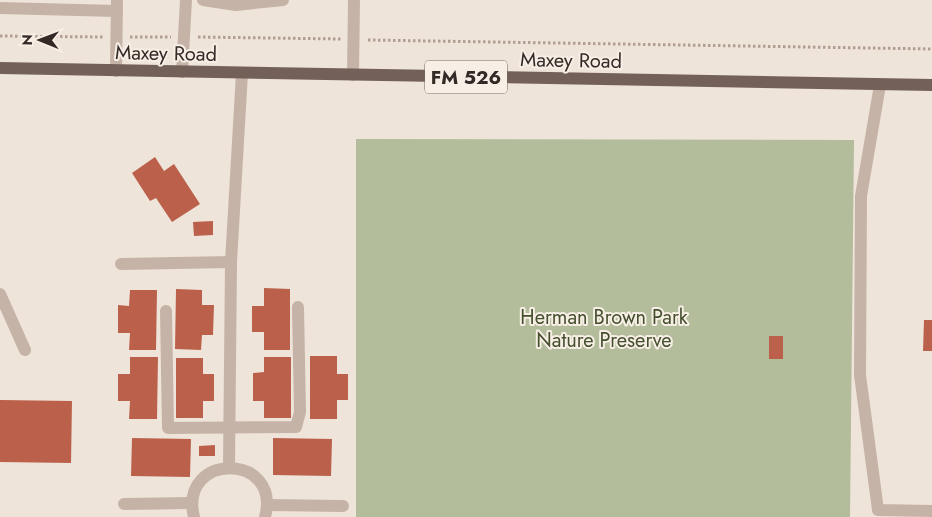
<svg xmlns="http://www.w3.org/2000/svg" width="932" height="517" font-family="Jost,sans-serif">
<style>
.green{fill:#b3bc9b}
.building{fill:#bb614b}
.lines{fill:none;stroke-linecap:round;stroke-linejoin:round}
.path{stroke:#b19d91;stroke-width:3;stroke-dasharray:2.5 2.5;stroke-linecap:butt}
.minor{stroke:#c6b3a7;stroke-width:12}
.major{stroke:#736159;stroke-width:12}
.labels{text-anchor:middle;stroke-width:4;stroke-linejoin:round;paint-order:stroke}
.shield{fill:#f7eee5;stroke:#6e6560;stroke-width:1}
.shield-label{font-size:19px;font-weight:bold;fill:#332a27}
.street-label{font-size:20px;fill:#332a27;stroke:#f7eee5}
.park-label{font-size:20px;fill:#444f2d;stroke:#f7eee5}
</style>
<rect width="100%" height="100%" fill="#efe4d9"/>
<!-- green -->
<polygon class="green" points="356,139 854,140 850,517 356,517"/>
<!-- building -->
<g class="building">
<polygon points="155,157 164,171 174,164 200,204 172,222 156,198 150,201 132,173"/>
<polygon points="213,221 213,235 194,236 193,222"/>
<polygon points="264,288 290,289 290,350 264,350 264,332 252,332 252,306 264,306"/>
<polygon points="176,289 202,290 202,305 214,305 213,335 202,335 201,350 175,349"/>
<polygon points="130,290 157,290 156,350 129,350 130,333 118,333 118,305 129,306"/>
<polygon points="924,320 932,320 932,351 923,351"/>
<rect x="769" y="336" width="14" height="23"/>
<polygon points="310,356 337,356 337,374 348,374 348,400 337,400 337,419 310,419"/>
<polygon points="130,357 158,357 157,419 129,419 130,401 118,401 118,374 130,374"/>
<polygon points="264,357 291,357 291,418 264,418 264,401 253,401 253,373 264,372"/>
<polygon points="176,358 203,358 203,374 214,374 214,401 203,401 203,418 176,418"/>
<polygon points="0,400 72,401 71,463 0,462"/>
<polygon points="132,438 191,439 190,477 131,476"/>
<polygon points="273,438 332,439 331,476 273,475"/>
<polygon points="215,445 215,456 199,456 199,446"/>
</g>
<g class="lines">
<!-- path -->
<g class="path">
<polyline points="0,36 104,37"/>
<polyline points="130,37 171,37"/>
<polyline points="198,37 341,39"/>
<polyline points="368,40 932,49"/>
</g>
<!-- minor -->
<g class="minor">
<polyline points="203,0 236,5 283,0"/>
<polyline points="0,8 117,11"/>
<polyline points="116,71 117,0"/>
<polyline points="182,72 186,0"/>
<polyline points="353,75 354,0"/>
<polyline points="880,85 861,196 860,375 878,510 932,511"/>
<polyline points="121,264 231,262"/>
<polyline points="0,294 25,350"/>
<polyline points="166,311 168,428 296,427 300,412 298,307"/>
<polyline points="229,467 231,262 242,73"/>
<polyline points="124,504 192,503"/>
<polyline points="268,505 343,506"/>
<path d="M194,517c-16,-65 88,-65 71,0"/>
</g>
<!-- major -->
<polyline class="major" points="0,68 932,85"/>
</g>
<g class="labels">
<!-- shield labels -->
<rect class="shield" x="425" y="60.5" width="82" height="33" rx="4"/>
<g class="shield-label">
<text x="466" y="84">FM 526</text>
</g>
<!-- street labels -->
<g class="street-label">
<text transform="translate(166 53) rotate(1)" y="7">Maxey Road</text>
<text transform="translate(571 60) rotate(1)" y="7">Maxey Road</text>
</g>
<!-- park labels -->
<g class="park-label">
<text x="604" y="324">Herman Brown Park<tspan x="604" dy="23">Nature Preserve</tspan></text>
</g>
</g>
<!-- north arrow -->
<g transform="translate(40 40) rotate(271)" stroke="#f7eee5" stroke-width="4" paint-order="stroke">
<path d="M0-4L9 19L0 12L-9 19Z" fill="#332a27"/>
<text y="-8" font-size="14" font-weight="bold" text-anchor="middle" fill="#332a27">N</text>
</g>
</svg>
